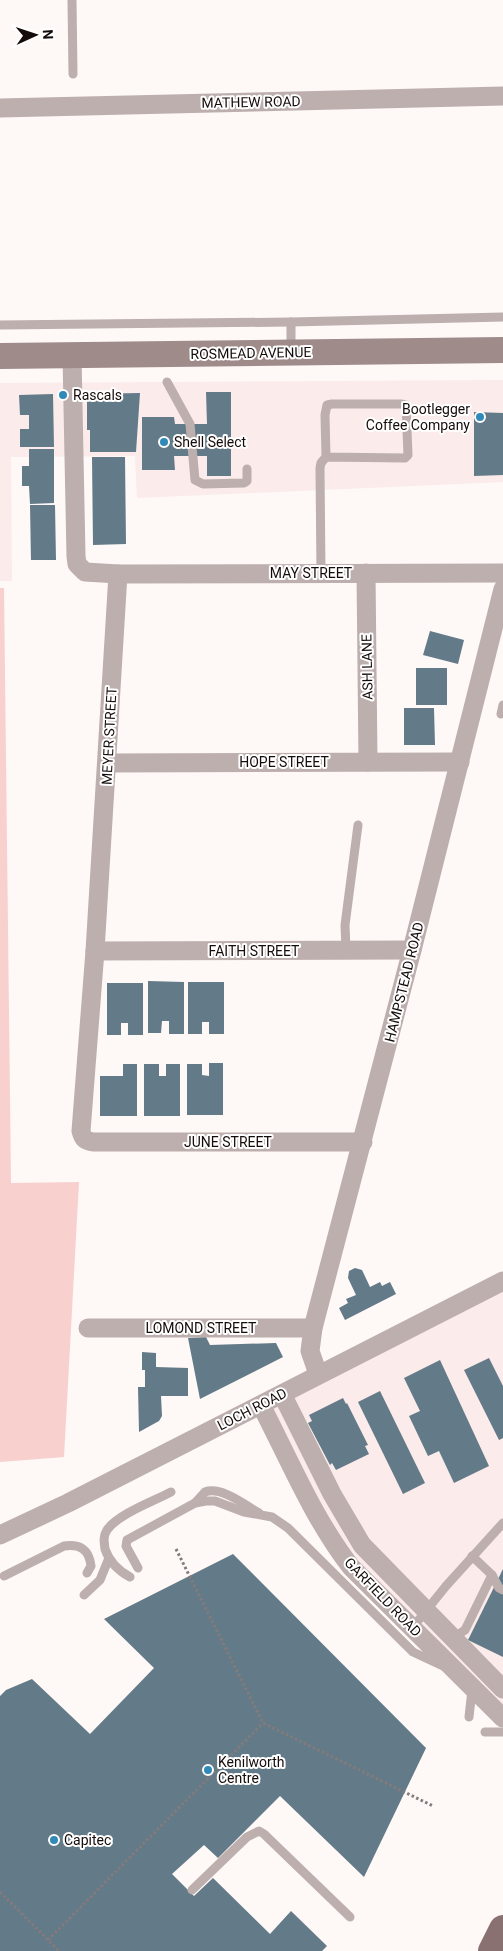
<svg xmlns="http://www.w3.org/2000/svg" width="503" height="1951" font-family="Roboto,sans-serif">
<style>
.built{fill:#fbebea}
.green{fill:#f8d0ce}
.building{fill:#637a88}
.lines{fill:none;stroke-linecap:round;stroke-linejoin:round}
.path{stroke:#837b7b;stroke-width:3;stroke-dasharray:2.5 2.5;stroke-linecap:butt}
.service{stroke:#bcafae;stroke-width:9}
.minor{stroke:#bcafae;stroke-width:19}
.secondary{stroke:#9e8b8a;stroke-width:26}
.primary{stroke:#887170;stroke-width:28}
.poi-dot{fill:#3089b7;stroke:#fff;stroke-width:2}
.labels{text-anchor:middle;stroke-width:4;stroke-linejoin:round;paint-order:stroke}
.street-label{font-size:14px;fill:#150b0b;stroke:#fff}
.poi-label{font-size:14px;fill:#150b0b;stroke:#fff;text-anchor:start}
</style>
<rect width="100%" height="100%" fill="#fef8f7"/>
<!-- built -->
<g class="built">
<polygon points="503,380 503,482 137,498 135,456 11,457 12,581 0,581 0,383"/>
<polygon points="503,1281 503,1718 351,1567 261,1405"/>
</g>
<!-- green -->
<polygon class="green" points="0,588 4,588 11,1183 79,1182 64,1457 0,1462"/>
<!-- building -->
<g class="building">
<polygon points="206,392 231,392 231,476 207,476 207,456 174,456 175,470 142,470 142,417 174,417 175,424 207,424"/>
<polygon points="140,393 136,452 90,452 90,430 87,430 87,394"/>
<polygon points="53,394 54,447 20,447 20,429 29,429 29,415 20,415 19,395"/>
<polygon points="474,412 503,413 503,475 474,476"/>
<polygon points="29,449 54,449 54,503 30,504 29,486 22,486 22,466 29,466"/>
<polygon points="92,457 125,457 126,544 93,545"/>
<polygon points="30,505 55,505 56,560 31,560"/>
<polygon points="430,631 464,640 458,664 423,655"/>
<rect x="416" y="668" width="31" height="37"/>
<polygon points="404,708 434,708 435,745 404,745"/>
<polygon points="148,981 184,982 184,1034 169,1034 169,1021 162,1021 161,1033 148,1033"/>
<polygon points="188,982 224,982 224,1034 209,1034 209,1022 202,1022 202,1034 188,1034"/>
<polygon points="107,983 143,983 143,1035 128,1035 128,1023 121,1023 121,1035 107,1035"/>
<polygon points="209,1063 223,1063 223,1115 187,1115 187,1064 202,1064 202,1075 209,1076"/>
<polygon points="123,1064 137,1064 137,1116 100,1116 100,1076 123,1076"/>
<polygon points="144,1064 159,1064 159,1076 166,1076 166,1064 180,1064 180,1116 144,1116"/>
<polygon points="355,1268 362,1270 370,1287 380,1282 382,1286 390,1282 396,1294 345,1320 339,1308 348,1303 346,1299 356,1295 348,1278 349,1271"/>
<polygon points="206,1337 210,1345 276,1343 283,1357 200,1399 188,1338"/>
<polygon points="142,1352 156,1353 156,1367 188,1368 188,1396 161,1396 162,1416 159,1421 139,1432 138,1387 145,1387 145,1370 142,1370"/>
<polygon points="489,1358 503,1386 503,1438 499,1440 464,1370"/>
<polygon points="440,1360 489,1466 454,1483 439,1451 428,1456 409,1416 420,1411 404,1378"/>
<polygon points="380,1391 425,1483 403,1494 358,1402"/>
<polygon points="343,1398 346,1404 347,1403 368,1445 365,1446 369,1454 336,1470 332,1463 330,1465 308,1423 312,1421 309,1415"/>
<polygon points="233,1554 426,1748 364,1877 280,1796 218,1858 204,1845 172,1874 194,1896 213,1878 270,1934 291,1911 327,1946 322,1951 0,1951 0,1696 6,1690 32,1679 90,1734 154,1668 104,1619"/>
<polygon points="503,1569 503,1657 468,1640"/>
</g>
<g class="lines">
<!-- path -->
<g class="path">
<polyline points="176,1549 263,1723 433,1806"/>
<polyline points="0,1892 59,1951"/>
<polyline points="48,1940 263,1723"/>
</g>
<!-- service -->
<g class="service">
<polyline points="72,0 73,74"/>
<polyline points="291,322 291,349"/>
<polyline points="0,325 291,322 503,317"/>
<polyline points="167,382 190,424 195,480 203,484 244,483 247,481 247,469"/>
<polyline points="321,573 320,468 321,463 326,457 325,415 327,405 332,404 402,404 406,405 408,455 405,458 326,457"/>
<polyline points="501,714 503,705"/>
<polyline points="346,950 345,925 358,825"/>
<path d="M195,1503l10,-11c16,-6 40,13 54,21"/>
<polyline points="472,1556 492,1575 499,1588 503,1590"/>
<polyline points="138,1568 126,1546 127,1540 195,1503 206,1501 215,1501 244,1512 272,1517 288,1528 413,1652 443,1666"/>
<path d="M4,1576l60,-30c16,-2 25,3 27,20l-4,7"/>
<path d="M130,1577c-11,-6 -21,-16 -25,-28 -1,-7 -2,-13 2,-19 11,-16 47,-29 64,-38"/>
<polyline points="84,1595 100,1580 109,1558"/>
<polyline points="413,1627 446,1586 503,1523"/>
<polyline points="453,1638 465,1630 492,1575"/>
<polyline points="469,1717 472,1690"/>
<polyline points="485,1732 503,1732"/>
<polyline points="192,1890 247,1837 259,1831 264,1834 350,1917"/>
</g>
<!-- minor -->
<g class="minor">
<polyline points="0,108 503,96"/>
<polyline points="72,356 76,556 77,564 85,572 118,574 503,573"/>
<polyline points="366,573 368,762"/>
<path d="M118,574l-23,377 -14,180c2,8 4,10 13,11h269"/>
<polyline points="107,763 460,762"/>
<polyline points="95,951 412,950"/>
<polyline points="88,1328 313,1328"/>
<polyline points="318,1374 310,1351 313,1328 412,950 503,589"/>
<polyline points="282,1394 332,1494 362,1545 503,1689"/>
<path d="M261,1405c28,54 52,113 90,162l152,151"/>
<polyline points="0,1535 68,1503 503,1281"/>
</g>
<!-- secondary -->
<polyline class="secondary" points="0,356 503,350"/>
<!-- primary -->
<polyline class="primary" points="492,1951 503,1929"/>
</g>
<!-- markers -->
<g class="poi-dot">
<circle cx="63" cy="395" r="5"/>
<circle cx="480" cy="417" r="5"/>
<circle cx="164" cy="442" r="5"/>
<circle cx="208" cy="1770" r="5"/>
<circle cx="54" cy="1840" r="5"/>
</g>
<g class="labels">
<!-- street labels -->
<g class="street-label">
<text transform="translate(251 102) rotate(-1)" y="5">MATHEW ROAD</text>
<text transform="translate(251 353) rotate(-1)" y="5">ROSMEAD AVENUE</text>
<text x="311" y="578">MAY STREET</text>
<text transform="translate(367 667) rotate(-91)" y="5">ASH LANE</text>
<text transform="translate(109 736) rotate(-87)" y="5">MEYER STREET</text>
<text x="284" y="767">HOPE STREET</text>
<text x="254" y="956">FAITH STREET</text>
<text transform="translate(404 982) rotate(-76)" y="5">HAMPSTEAD ROAD</text>
<text x="228" y="1147">JUNE STREET</text>
<text x="201" y="1333">LOMOND STREET</text>
<text transform="translate(252 1409) rotate(-27)" y="5">LOCH ROAD</text>
<text transform="translate(383 1597) rotate(46)" y="5">GARFIELD ROAD</text>
</g>
<!-- poi labels -->
<g class="poi-label">
<text x="73" y="400">Rascals</text>
<text x="470" y="414" text-anchor="end">Bootlegger<tspan x="470" dy="16">Coffee Company</tspan></text>
<text x="174" y="447">Shell Select</text>
<text x="218" y="1767">Kenilworth<tspan x="218" dy="16">Centre</tspan></text>
<text x="64" y="1845">Capitec</text>
</g>
</g>
<!-- north arrow -->
<g transform="translate(35 35) rotate(87)" stroke="#ffffff" stroke-width="4" paint-order="stroke">
<path d="M0-4L9 19L0 12L-9 19Z" fill="#150b0b"/>
<text y="-8" font-size="14" font-weight="bold" text-anchor="middle" fill="#150b0b">N</text>
</g>
</svg>
